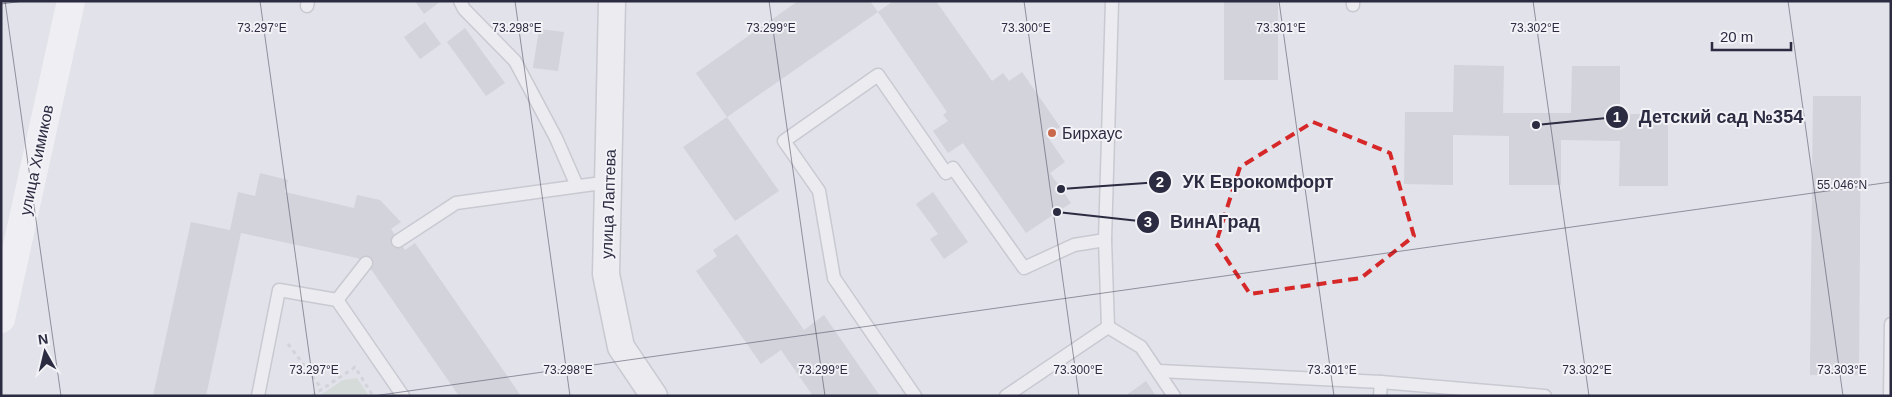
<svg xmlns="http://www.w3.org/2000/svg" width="1892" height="397" font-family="Arial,sans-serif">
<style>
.green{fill:#c4d3c6}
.building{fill:#c0c0cc}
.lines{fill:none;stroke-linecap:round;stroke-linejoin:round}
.lane-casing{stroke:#ababb7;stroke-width:15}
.street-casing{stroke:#ababb7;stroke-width:29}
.path{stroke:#c0c0c8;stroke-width:3;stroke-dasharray:4 4;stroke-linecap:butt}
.lane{stroke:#f5f5f8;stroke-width:12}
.street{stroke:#f5f5f8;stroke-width:26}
.secondary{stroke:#fff;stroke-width:28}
.marked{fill:none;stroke:#d62828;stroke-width:4;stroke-dasharray:10 6;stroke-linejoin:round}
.ticks{fill:none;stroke:#2b2b41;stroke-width:1;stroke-opacity:0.45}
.poi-dot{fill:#c8694e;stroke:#f2f2f7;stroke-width:2}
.labels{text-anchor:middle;stroke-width:4;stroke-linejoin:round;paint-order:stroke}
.poi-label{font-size:16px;fill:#2b2b41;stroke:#f2f2f7;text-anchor:start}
.street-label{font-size:16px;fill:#2b2b41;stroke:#f2f2f7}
.ticks-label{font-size:12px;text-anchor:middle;fill:#2b2b41;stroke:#f2f2f7;stroke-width:4;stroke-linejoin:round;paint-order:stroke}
.leader{fill:none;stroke:#2b2b41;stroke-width:2}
.callout-dot{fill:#2b2b41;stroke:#f2f2f7;stroke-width:2}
.mark-label{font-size:15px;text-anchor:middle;font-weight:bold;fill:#fff}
.callout-label{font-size:18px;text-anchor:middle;font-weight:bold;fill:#2b2b41;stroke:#f2f2f7;stroke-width:4;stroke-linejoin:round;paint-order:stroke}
</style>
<rect width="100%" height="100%" fill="#e2e2ea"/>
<!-- green -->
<polygon class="green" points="357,378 369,396 319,396 343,380"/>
<!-- building -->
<g class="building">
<polygon points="415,1 441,1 424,14"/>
<polygon points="798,1 870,1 878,12 727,117 696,73"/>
<polygon points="893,1 936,1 992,81 1003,73 1009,81 1022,72 1060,127 1047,136 1065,162 1050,173 1071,203 1026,233 963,143 948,153 933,131 948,121 943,115 947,112 878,12"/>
<rect x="1224" y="1" width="54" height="79"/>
<polygon points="425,22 441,44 420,59 404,37"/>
<polygon points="465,28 505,83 486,96 447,42"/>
<polygon points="539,29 564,32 558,71 533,68"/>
<polygon points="1454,65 1504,66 1503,113 1571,113 1572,66 1620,66 1620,114 1668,114 1668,186 1619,186 1620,141 1561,140 1561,185 1509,185 1509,136 1453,135 1453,185 1404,184 1405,112 1453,112"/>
<polygon points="1813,96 1861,96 1859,375 1810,375"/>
<polygon points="727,117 779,191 735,221 683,147"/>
<polygon points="260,173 288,180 285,192 354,208 357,195 380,200 401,222 391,229 405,250 415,243 521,396 459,396 373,272 366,263 357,258 241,233 206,396 153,396 191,222 230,230 238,192 255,196"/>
<polygon points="933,192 968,242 944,259 930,239 938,234 916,204"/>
<polygon points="737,234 804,330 824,315 880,396 813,396 781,350 761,364 696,271 717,256 713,250"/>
<polygon points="1146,381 1156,396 1125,396"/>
</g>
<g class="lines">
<!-- lane casing -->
<g class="lane-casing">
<g id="lane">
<polyline points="460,1 464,9 515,61 556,138 577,186"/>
<polyline points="1353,5 1353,1"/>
<polyline points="307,6 308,1"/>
<polyline points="398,241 456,203 609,182"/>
<polyline points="337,300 366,263"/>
<polyline points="1108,327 1105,240 1112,1"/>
<polyline points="1108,327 1141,347 1174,396"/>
<polyline points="1159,371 1381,382 1380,396"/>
<polyline points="1381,382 1545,396"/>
<polyline points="258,396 279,290 337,300 403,396"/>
<polyline points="915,396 834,278 819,191 784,141 878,75 946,173 953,168 1024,268 1074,245 1105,240"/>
<polyline points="1006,396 1108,327"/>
<polyline points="1890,396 1891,324"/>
</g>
</g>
<!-- street casing -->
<g class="street-casing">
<polyline id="street" points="612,1 606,274 621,347 654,396"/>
</g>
<!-- path -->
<g class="path">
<polyline points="288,344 322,389"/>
<polyline points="312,396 355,367 373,396"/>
</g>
<!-- lane -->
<use href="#lane" class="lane"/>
<!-- street -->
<use href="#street" class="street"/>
<!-- secondary -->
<polyline class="secondary" points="1,319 71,1"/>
</g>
<!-- marked area -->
<path d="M0 0H1892V397H0ZM1313,122l77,31 24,83 -53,42 -111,16 -34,-51 24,-76z" fill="#e2e2ea" fill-opacity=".55" fill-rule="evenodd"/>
<path class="marked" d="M1313,122l77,31 24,83 -53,42 -111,16 -34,-51 24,-76z"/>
<!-- ticks -->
<path class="ticks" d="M5,1l56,395M260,1l55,395M515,1l55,395M769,1l56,395M1024,1l55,395M1279,1l55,395M1533,1l56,395M1788,1l55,395M1,4l23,-3M373,396l1518,-214"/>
<!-- markers -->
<circle class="poi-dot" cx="1052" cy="133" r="5"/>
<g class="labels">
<!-- poi labels -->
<g class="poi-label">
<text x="1062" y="139">Бирхаус</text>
</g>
<!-- street labels -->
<g class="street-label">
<text transform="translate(36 160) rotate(-78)" y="6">улица Химиков</text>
<text transform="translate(608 204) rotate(-88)" y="6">улица Лаптева</text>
</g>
</g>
<g class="ticks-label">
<text x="262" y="32">73.297°E</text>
<text x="517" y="32">73.298°E</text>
<text x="771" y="32">73.299°E</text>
<text x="1026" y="32">73.300°E</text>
<text x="1281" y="32">73.301°E</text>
<text x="1535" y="32">73.302°E</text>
<text x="1842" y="189">55.046°N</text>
<text x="314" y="374">73.297°E</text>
<text x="568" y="374">73.298°E</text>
<text x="823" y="374">73.299°E</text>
<text x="1078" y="374">73.300°E</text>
<text x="1332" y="374">73.301°E</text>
<text x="1587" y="374">73.302°E</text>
<text x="1842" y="374">73.303°E</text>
</g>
<!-- callouts -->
<path class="leader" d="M1536 125L1617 117M1061 189L1160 182M1057 212L1148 222"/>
<g class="callout-dot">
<circle cx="1536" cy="125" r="5"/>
<circle cx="1061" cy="189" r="5"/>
<circle cx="1057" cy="212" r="5"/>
<circle cx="1617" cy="117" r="12"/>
<circle cx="1160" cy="182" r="12"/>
<circle cx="1148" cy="222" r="12"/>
</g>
<g class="mark-label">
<text x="1617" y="122">1</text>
<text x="1160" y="187">2</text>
<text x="1148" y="227">3</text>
</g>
<g class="callout-label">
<text x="1721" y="123">Детский сад №354</text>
<text x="1258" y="188">УК Еврокомфорт</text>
<text x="1215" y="228">ВинАГрад</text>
</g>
<!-- border -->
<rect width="1892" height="397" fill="none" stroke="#2b2b41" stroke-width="5"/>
<!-- north arrow -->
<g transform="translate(45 352) rotate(352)" stroke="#f2f2f7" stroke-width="4" paint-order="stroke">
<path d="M0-4L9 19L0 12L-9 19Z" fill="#2b2b41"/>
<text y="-8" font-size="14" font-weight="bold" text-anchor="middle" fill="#2b2b41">N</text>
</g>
<!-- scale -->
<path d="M1712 42v8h79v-8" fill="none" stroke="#2b2b41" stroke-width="2.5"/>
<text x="1720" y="42" font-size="15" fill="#2b2b41" stroke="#f2f2f7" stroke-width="4" paint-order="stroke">20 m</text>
</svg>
